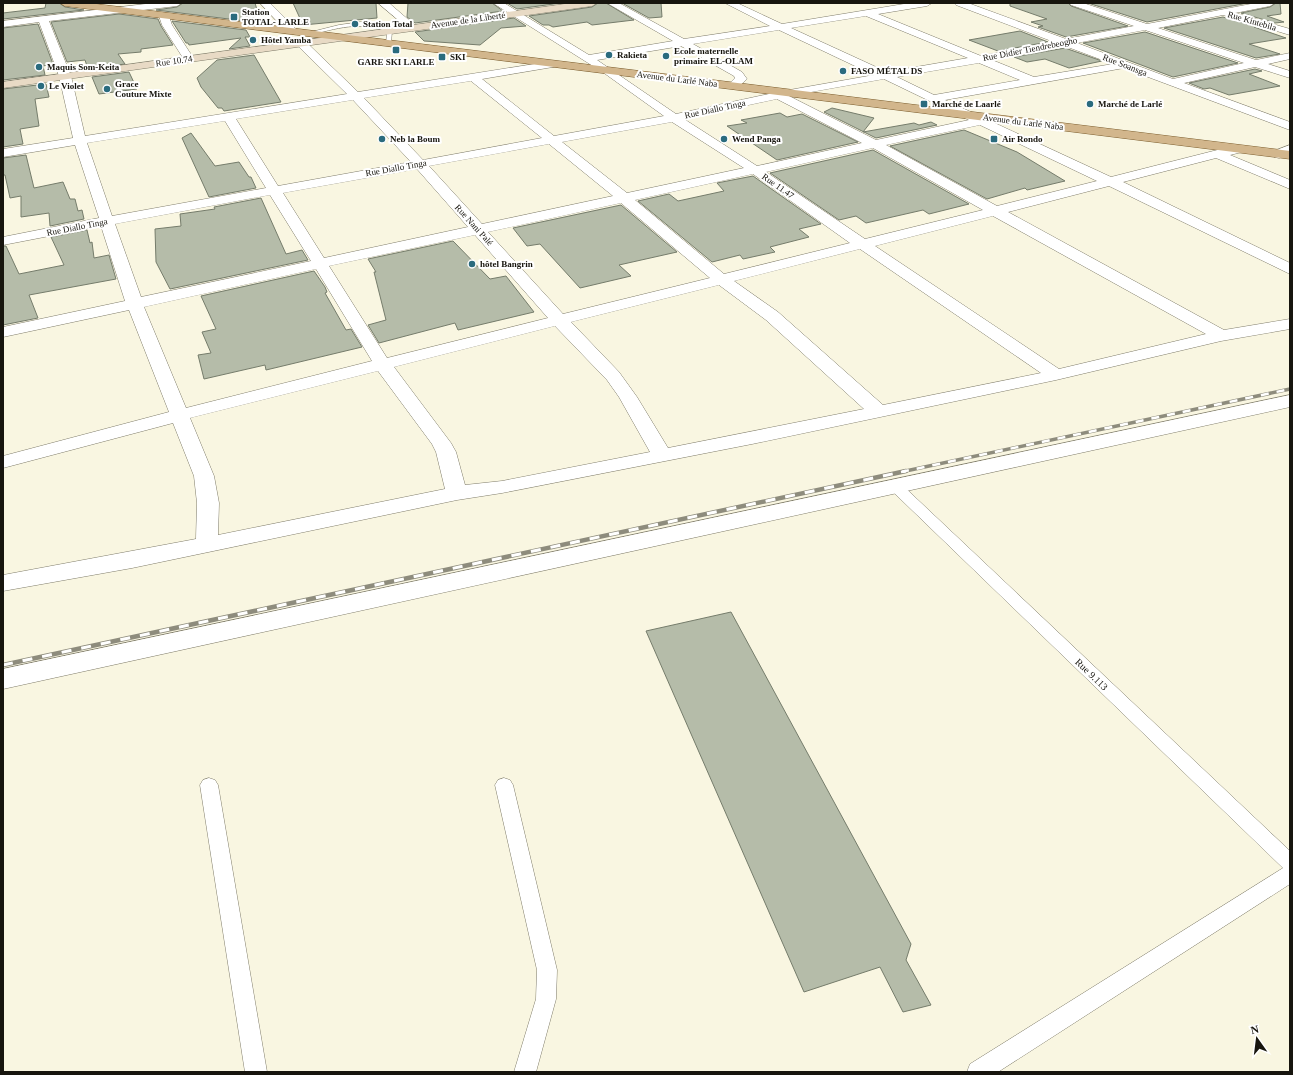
<svg xmlns="http://www.w3.org/2000/svg" width="1293" height="1075" font-family="Georgia,serif">
<style>
.building{fill:#b5bca9;stroke:#757c6b}
.lines{fill:none;stroke-linecap:round;stroke-linejoin:round}
.service-casing{stroke:#807d6b;stroke-width:1}
.minor-casing{stroke:#807d6b;stroke-width:1}
.secondary-casing{stroke:#807d6b;stroke-width:1}
.primary-casing{stroke:#7d5e2e;stroke-width:1}
.service{fill:#fff;fill-rule:evenodd}
.minor{fill:#fff;fill-rule:evenodd}
.secondary{fill:#e8dac5;fill-rule:evenodd}
.primary{fill:#d2b68c;fill-rule:evenodd}
.rail-far1-casing{stroke:#8e8c7d;stroke-width:3.5}
.rail-casing{stroke:#8e8c7d;stroke-width:4.5}
.rail-far1{stroke:#fff;stroke-width:2.5;stroke-dasharray:8;stroke-linecap:butt}
.rail{stroke:#fff;stroke-width:3;stroke-dasharray:10;stroke-linecap:butt}
.poi-dot{fill:#2a6b7e;stroke:#fff;stroke-width:1.5}
.labels{text-anchor:middle;stroke-width:4;stroke-linejoin:round;paint-order:stroke}
.far-poi-label{font-size:9px;font-weight:bold;fill:#17150e;stroke:#fff;text-anchor:start}
.far-street-label{font-size:9px;fill:#17150e;stroke:#fff}
.street-label{font-size:10px;fill:#17150e;stroke:#fff}
</style>
<rect width="100%" height="100%" fill="#f9f6e1"/>
<!-- building -->
<g class="building">
<polygon points="46,3 59,3 65,7 84,10 3,19 3,13 45,8"/>
<polygon points="183,3 255,3 261,23 156,10 177,7"/>
<polygon points="293,3 376,3 377,18 303,25"/>
<polygon points="408,3 492,3 503,11 415,23 407,17"/>
<polygon points="507,3 561,3 517,9"/>
<polygon points="598,3 606,3 634,20 592,25 587,22 553,27 549,25 543,25 529,16 592,7"/>
<polygon points="622,3 661,3 662,17 649,18"/>
<polygon points="1010,3 1068,3 1071,6 1128,26 1066,37 1038,27 1043,26 1031,22 1047,19 1010,6"/>
<polygon points="1088,3 1248,3 1147,22"/>
<polygon points="1276,3 1280,3 1281,14 1267,16 1284,22 1275,23 1241,13 1270,7"/>
<polygon points="119,14 158,19 161,26 173,45 141,49 141,52 118,54 125,64 88,69 85,60 67,62 51,22"/>
<polygon points="1223,17 1257,27 1254,27 1286,38 1249,44 1280,54 1256,58 1164,28"/>
<polygon points="514,18 526,26 501,28 480,45 424,41 415,32"/>
<polygon points="172,21 246,30 250,37 245,37 250,46 229,49 241,38 189,45 188,43 186,43"/>
<polygon points="38,24 53,64 43,66 45,75 3,80 3,28"/>
<polygon points="1020,31 1048,42 998,51 969,40"/>
<polygon points="1145,32 1238,63 1173,77 1083,43"/>
<polygon points="1065,48 1102,61 1069,68 1045,59 1027,62 1014,57"/>
<polygon points="254,55 281,102 224,111 222,108 218,108 201,87 197,78 217,60"/>
<polygon points="1255,69 1262,71 1249,74 1280,86 1229,95 1210,88 1204,89 1189,83"/>
<polygon points="129,72 137,89 99,94 92,77"/>
<polygon points="46,84 49,97 35,99 39,126 20,129 23,144 3,147 3,89"/>
<polygon points="832,108 874,118 863,132 914,123 919,125 931,122 937,125 876,138 824,112"/>
<polygon points="780,113 787,117 802,114 858,142 777,160 727,126 747,123 741,120"/>
<polygon points="964,130 1017,152 1065,181 1027,190 1025,188 987,199 890,146"/>
<polygon points="191,133 215,166 239,162 249,177 251,177 256,188 209,197 182,138"/>
<polygon points="873,150 969,204 929,214 923,210 866,223 856,216 839,220 770,173"/>
<polygon points="26,155 34,188 63,182 70,199 75,199 78,211 82,210 84,219 50,226 49,213 21,217 21,196 10,198 5,175 3,175 3,158"/>
<polygon points="753,176 821,224 799,229 809,237 770,247 775,252 743,259 740,255 712,262 638,201 669,194 678,201 724,191 717,183"/>
<polygon points="261,198 286,254 302,250 308,260 170,289 156,262 155,229 181,226 180,214 215,209 214,207"/>
<polygon points="621,205 677,252 619,265 631,276 580,288 540,244 527,246 513,228"/>
<polygon points="87,230 90,243 92,242 94,258 109,255 116,279 29,295 38,318 3,325 3,246 6,246 19,274 64,265 51,237"/>
<polygon points="453,241 490,279 506,276 534,312 458,330 455,323 379,343 368,325 386,320 374,272 376,272 368,259"/>
<polygon points="314,271 325,287 327,292 325,293 346,330 351,329 362,347 266,370 265,365 204,379 198,355 211,353 202,332 216,329 201,296"/>
<polygon points="731,612 911,944 906,960 931,1005 903,1012 880,967 804,992 646,631"/>
</g>
<g class="lines">
<!-- service casing -->
<g class="service-casing">
<g id="service">
<path d="M361,22l21,3 10,5 -1,15 -5,-1 1,-12c-24,-12 -53,-3 -77,3l-3,-2 32,-8z"/>
<polygon points="894,481 899,482 1290,851 1290,884 998,1072 967,1072 970,1064 1283,868 889,488 887,485 889,482"/>
<polygon points="209,778 215,780 218,785 267,1072 245,1072 200,785 203,780"/>
<polygon points="504,778 510,780 513,785 557,970 556,999 536,1072 514,1072 536,999 537,970 495,785 498,780"/>
</g>
</g>
<!-- minor casing -->
<g class="minor-casing">
<g id="minor">
<path d="M154,3h28l-5,3 -128,15 22,55 14,60 262,-42 -50,-49 -1,-2 1,-2h8l53,51 195,-31 4,1 1,2 -1,2 -4,1 -71,12 72,57 110,-20 -60,-43 -111,-70h11l85,52 84,-14 -66,-38h12l65,36 86,-13 -45,-23h12l45,21 128,-21h22l-5,3 -49,8 103,42 73,-14 -98,-37 -2,-2h14l98,36 68,-13 -63,-21 -2,-2h14l64,21 109,-21h19l-5,3 -35,7 55,16v6l-67,-20 -65,13 98,32 34,-7v6l-22,5 22,7v7l-35,-11 -71,16 106,39v8l-166,-62 -179,32 166,77 126,-32 5,1 1,3 -1,3 -12,3 60,25v9l-74,-31 -93,24 167,81v11l-181,-88 -101,26 216,118 66,-11v10l-69,12 -165,39 -304,64 -250,49 -45,7 -325,68 -129,23v-16l193,-36 1,-36 -3,-27 -21,-53 -170,45v-12l166,-44 -40,-102 -126,27v-10l122,-26 -24,-75 -98,19v-8l96,-19 -24,-73 -72,12v-8l70,-11 -14,-62 -20,-54 -36,5v-6zM866,16l102,42 -81,14 -96,-44zM779,30l95,45 -96,17 -102,22 -79,-54 84,-14 53,30 1,2 -8,8 6,3 4,-1 10,-9 -5,-7 -49,-28zM1145,30l99,33 -71,16 -96,-36zM1065,46l48,18 -79,13 -42,-17zM979,63l41,17 -86,15 -37,-18zM884,79l85,41 -93,20 -87,-44zM471,81l71,57 -119,22 -59,-62zM777,99l85,44 -105,23 -73,-47zM353,100l58,62 -133,24 -42,-67zM225,121l41,67 -154,28 -25,-73zM672,122l72,46 -117,25 -65,-51zM980,125l117,56 -100,25 -111,-61zM549,144l64,52 -131,28 -53,-58zM873,148l110,62 -118,29 -99,-67zM417,169l51,58 -144,31 -41,-65zM753,174l97,69 -126,31 -89,-74zM270,195l41,66 -170,36 -26,-73zM621,203l89,75 -147,36 -75,-82zM993,216l213,118 -147,35 -184,-123zM475,235l73,83 -161,40 -58,-92zM860,249l181,124 -158,32 -105,-93 -44,-31zM316,269l56,92 -186,47 -42,-101zM719,285l47,35 98,89 -196,39 -31,-51 -18,-25 -48,-50zM555,326l52,54 12,17 31,55 -148,29 -37,4 -9,-33 -5,-9 -57,-76zM378,371l54,73 4,8 9,37 -227,46 1,-32 -5,-27 -24,-58z"/>
<polygon points="260,3 270,3 296,29 297,31 296,33 288,33"/>
<polygon points="378,3 389,3 418,28 413,31 410,30"/>
<polygon points="164,13 169,16 172,25 194,59 193,61 185,61 162,25 159,16"/>
<polygon points="1290,145 1290,154 1279,158 1274,157 1273,154 1274,151"/>
<polygon points="1290,395 1290,407 3,689 3,669"/>
</g>
</g>
<!-- secondary casing -->
<g class="secondary-casing">
<polygon id="secondary" points="572,3 597,3 592,6 3,88 3,82"/>
</g>
<!-- primary casing -->
<g class="primary-casing">
<polygon id="primary" points="60,3 88,3 1290,151 1290,159 65,6"/>
</g>
<!-- service -->
<use href="#service" class="service"/>
<!-- minor -->
<use href="#minor" class="minor"/>
<!-- secondary -->
<use href="#secondary" class="secondary"/>
<!-- primary -->
<use href="#primary" class="primary"/>
<!-- rail-far1 casing -->
<g class="rail-far1-casing">
<polyline id="rail-far1" points="901,472 1290,389"/>
</g>
<!-- rail casing -->
<g class="rail-casing">
<polyline id="rail" points="3,665 906,471"/>
</g>
<!-- rail-far1 -->
<use href="#rail-far1" class="rail-far1"/>
<!-- rail -->
<use href="#rail" class="rail"/>
</g>
<!-- markers -->
<g class="poi-dot">
<rect x="230" y="13" width="8" height="8" rx="2"/>
<circle cx="355" cy="24" r="4"/>
<circle cx="253" cy="40" r="4"/>
<rect x="392" y="46" width="8" height="8" rx="2"/>
<circle cx="609" cy="55" r="4"/>
<circle cx="666" cy="56" r="4"/>
<rect x="438" y="53" width="8" height="8" rx="2"/>
<circle cx="39" cy="67" r="4"/>
<circle cx="843" cy="71" r="4"/>
<circle cx="41" cy="86" r="4"/>
<circle cx="107" cy="89" r="4"/>
<rect x="920" y="100" width="8" height="8" rx="2"/>
<circle cx="1090" cy="104" r="4"/>
<circle cx="382" cy="139" r="4"/>
<circle cx="724" cy="139" r="4"/>
<rect x="990" y="135" width="8" height="8" rx="2"/>
<circle cx="472" cy="264" r="4"/>
</g>
<g class="labels">
<!-- far-poi labels -->
<g class="far-poi-label">
<text x="242" y="15">Station<tspan x="242" dy="10">TOTAL- LARLE</tspan></text>
<text x="363" y="27">Station Total</text>
<text x="261" y="43">Hôtel Yamba</text>
<text x="674" y="54">Ecole maternelle<tspan x="674" dy="10">primaire EL-OLAM</tspan></text>
<text x="617" y="58">Rakieta</text>
<text x="450" y="60">SKI</text>
<text x="396" y="65" text-anchor="middle">GARE SKI LARLE</text>
<text x="47" y="70">Maquis Som-Keita</text>
<text x="851" y="74">FASO MÉTAL DS</text>
<text x="115" y="87">Grace<tspan x="115" dy="10">Couture Mixte</tspan></text>
<text x="49" y="89">Le Violet</text>
<text x="932" y="107">Marché de Laarlé</text>
<text x="1098" y="107">Marché de Larlé</text>
<text x="390" y="142">Neb la Boum</text>
<text x="732" y="142">Wend Panga</text>
<text x="1002" y="142">Air Rondo</text>
<text x="480" y="267">hôtel Bangrin</text>
</g>
<!-- far-street labels -->
<g class="far-street-label">
<text transform="translate(468 20) rotate(-8)" y="3">Avenue de la Liberté</text>
<text transform="translate(1252 21) rotate(16)" y="3">Rue Kintebila</text>
<text transform="translate(1030 49) rotate(-11)" y="3">Rue Didier Tiendrebeogho</text>
<text transform="translate(174 61) rotate(-8)" y="3">Rue 10.74</text>
<text transform="translate(1125 65) rotate(21)" y="3">Rue Soansga</text>
<text transform="translate(677 79) rotate(7)" y="3">Avenue du Larlé Naba</text>
<text transform="translate(715 109) rotate(-12)" y="3">Rue Diallo Tinga</text>
<text transform="translate(1023 122) rotate(7)" y="3">Avenue du Larlé Naba</text>
<text transform="translate(396 168) rotate(-10)" y="3">Rue Diallo Tinga</text>
<text transform="translate(778 186) rotate(35)" y="3">Rue 11.47</text>
<text transform="translate(474 225) rotate(48)" y="3">Rue Nani Palé</text>
<text transform="translate(77 227) rotate(-11)" y="3">Rue Diallo Tinga</text>
</g>
<!-- street labels -->
<g class="street-label">
<text transform="translate(1092 674) rotate(44)" y="4">Rue 9.113</text>
</g>
</g>
<!-- border -->
<rect width="1293" height="1075" fill="none" stroke="#17150e" stroke-width="8"/>
<!-- north arrow -->
<g transform="translate(1257 1039) rotate(346)" stroke="#ffffff" stroke-width="3" paint-order="stroke">
<path d="M0-3L7 15L0 10L-7 15Z" fill="#17150e"/>
<text y="-6" font-size="11" font-weight="bold" text-anchor="middle" fill="#17150e">N</text>
</g>
</svg>
